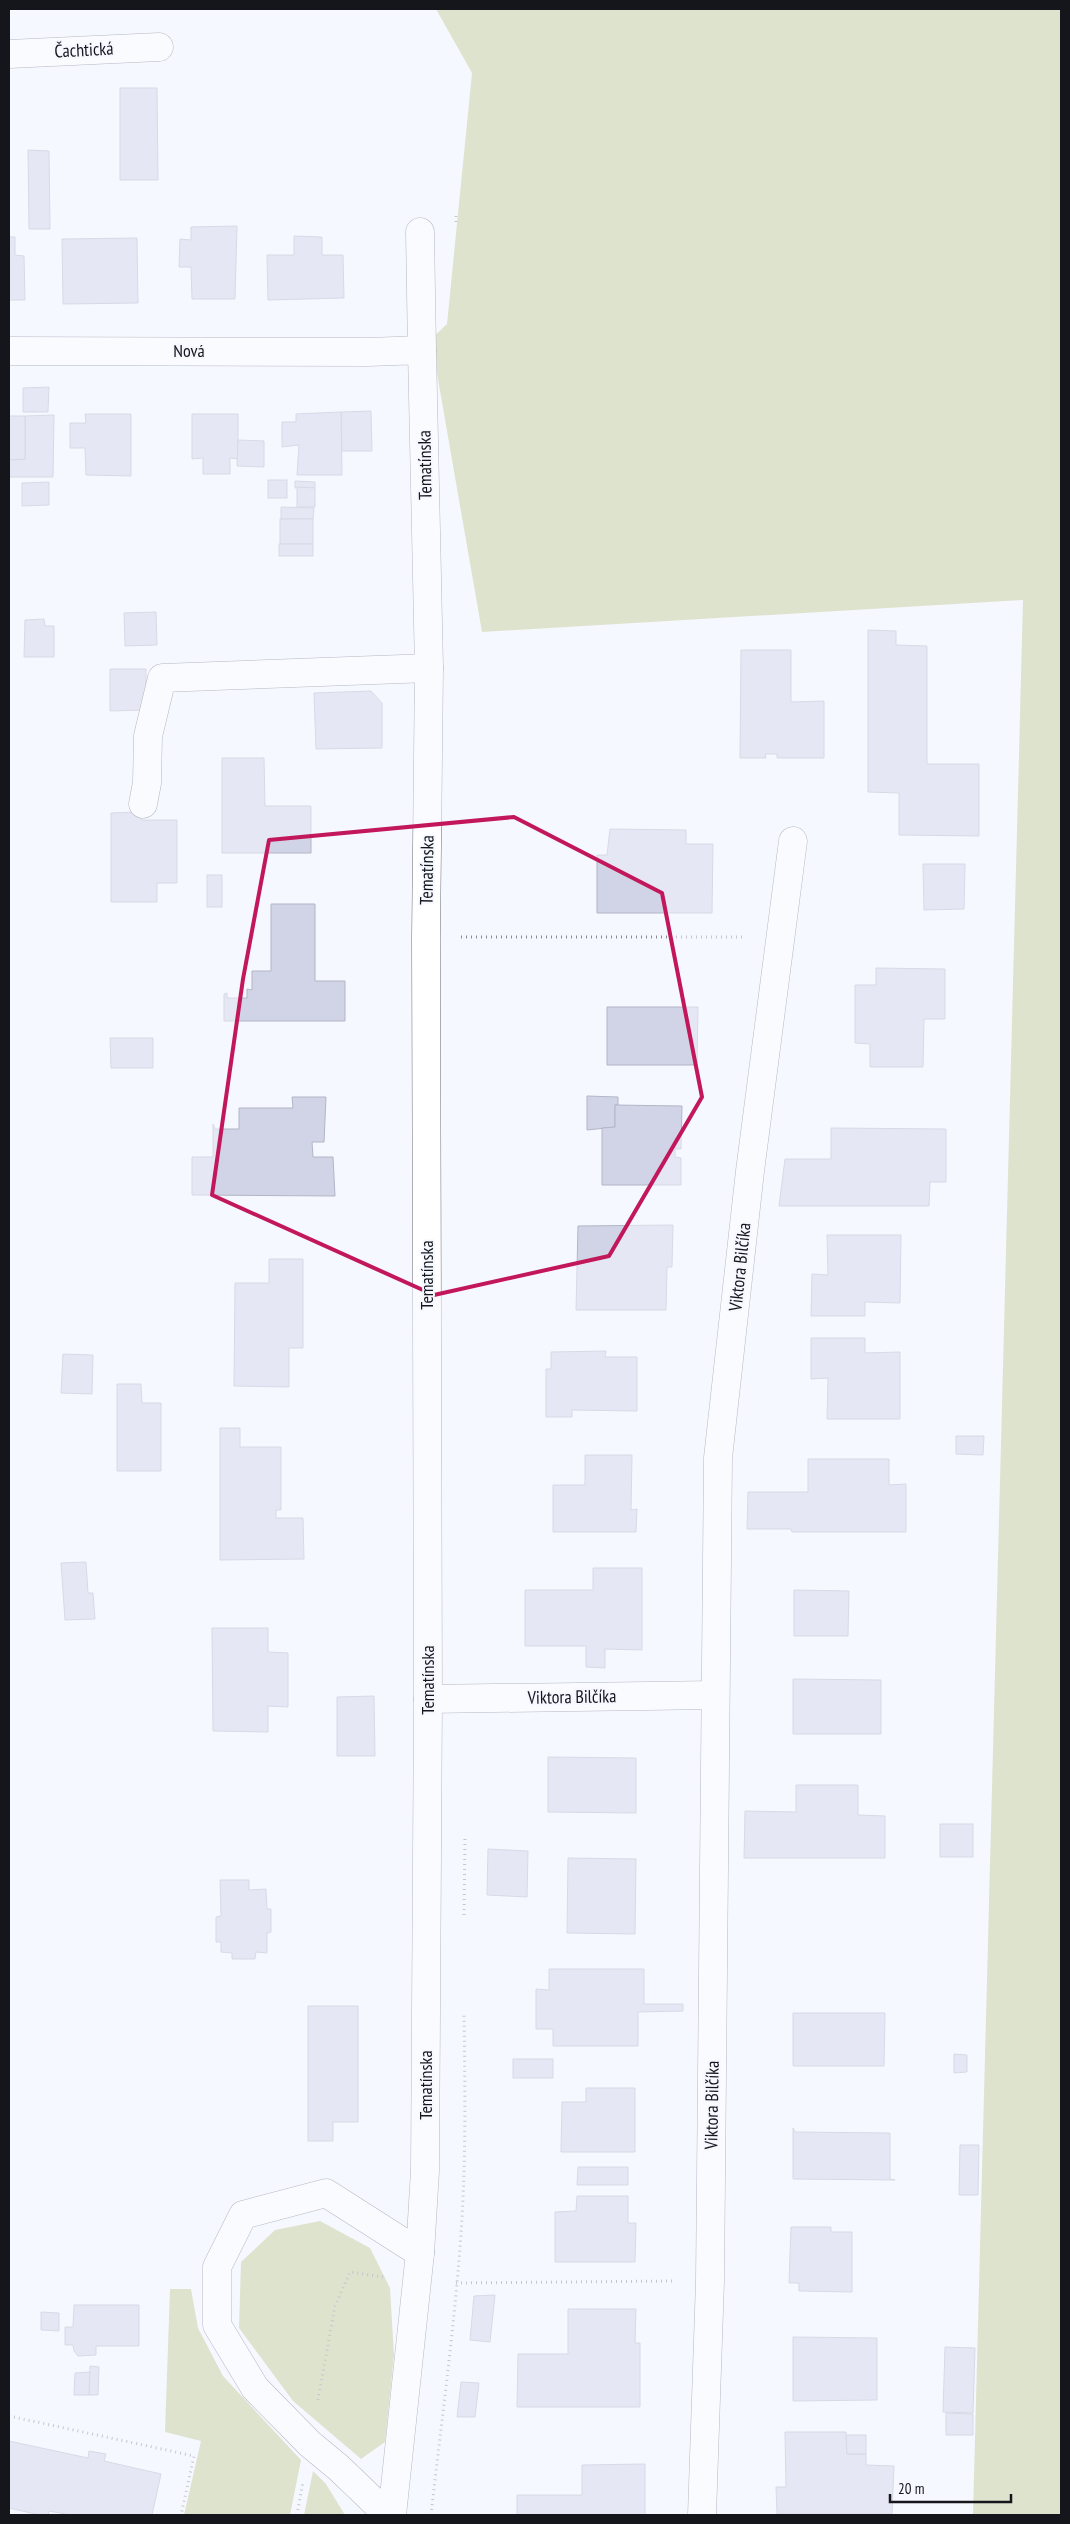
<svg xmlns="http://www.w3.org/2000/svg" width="1070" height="2524" font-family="'PT Sans Narrow',sans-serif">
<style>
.green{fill:#c2ca93}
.building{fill:#d1d4e6;stroke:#b2b6c6}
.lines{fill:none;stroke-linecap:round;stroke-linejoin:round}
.minor-casing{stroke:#6a6d7c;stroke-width:29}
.path{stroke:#8a8c92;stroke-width:3;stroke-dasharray:1 4;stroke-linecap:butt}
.minor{stroke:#fff;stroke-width:28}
.marked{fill:none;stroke:#c2185b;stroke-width:4;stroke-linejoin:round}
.labels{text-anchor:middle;stroke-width:4;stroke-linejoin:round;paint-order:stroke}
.street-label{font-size:18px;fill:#14161c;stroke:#f6f8ff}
</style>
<rect width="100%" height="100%" fill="#f6f8ff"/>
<!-- green -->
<g class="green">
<polygon points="436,9 1061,9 1061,2515 973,2515 1023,600 482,632 431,339 447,324 472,73"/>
<polygon points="320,2221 370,2248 390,2288 394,2355 385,2442 361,2459 293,2401 239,2328 241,2262 275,2230"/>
<polygon points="170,2289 191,2289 198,2328 223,2376 301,2460 290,2515 184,2515 201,2441 165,2432"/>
<polygon points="313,2471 326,2484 345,2515 304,2515"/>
</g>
<!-- building -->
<g class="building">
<polygon points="120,88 157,88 158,180 120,180"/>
<polygon points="28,150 49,151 50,229 29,229"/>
<polygon points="237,226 235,299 192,299 191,267 179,267 180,239 191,240 191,227"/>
<polygon points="294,236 322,237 322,255 343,255 344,298 268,300 267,255 294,255"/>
<polygon points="9,237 15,237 15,255 24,256 25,300 9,300"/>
<polygon points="137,238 138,303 63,304 62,239"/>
<polygon points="49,387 48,412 23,412 23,388"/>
<polygon points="371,411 372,451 342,451 341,412"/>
<polygon points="341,412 342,475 297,475 299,445 282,447 282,422 296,422 296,414"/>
<polygon points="85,414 131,414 131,476 86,475 85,448 70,448 70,423 86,423"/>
<polygon points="192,414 238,414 238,459 230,458 230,474 203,474 203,458 192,459"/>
<polygon points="54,415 53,477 9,477 9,460 25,459 25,416"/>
<polygon points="9,416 25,416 25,459 9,460"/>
<polygon points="238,440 264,441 264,467 237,466"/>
<rect x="268" y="480" width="19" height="18"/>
<polygon points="295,481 315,482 315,488 295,488"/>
<polygon points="49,482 49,505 22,506 22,483"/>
<polygon points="297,487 315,488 315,507 297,507"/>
<polygon points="281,507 314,508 313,519 281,519"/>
<rect x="280" y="519" width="33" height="25"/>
<rect x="279" y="544" width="34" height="12"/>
<polygon points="156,612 157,645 125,646 124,613"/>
<polygon points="44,619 45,626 54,626 54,657 24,657 25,620"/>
<polygon points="868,630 896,631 896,645 927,646 927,764 979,764 979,836 899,835 899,793 868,792"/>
<polygon points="741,650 791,650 791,702 824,701 824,758 777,758 777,754 765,754 766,758 740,758"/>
<polygon points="110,669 146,669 146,710 110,711"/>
<polygon points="371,691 382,703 382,748 316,749 314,693"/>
<polygon points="222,758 264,758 265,806 311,806 311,853 222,853"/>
<polygon points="141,812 141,820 177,820 177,883 157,883 157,902 111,902 111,813"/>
<polygon points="610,829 686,830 686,844 713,844 712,913 597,913 597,855 607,855"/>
<polygon points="923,864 965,864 964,909 924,910"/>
<rect x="207" y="875" width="15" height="32"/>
<polygon points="271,904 315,904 315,981 345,981 345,1021 224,1021 224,994 227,993 227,998 247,998 247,989 252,990 252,971 271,971"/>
<polygon points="876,968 945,969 945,1019 924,1019 923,1067 870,1067 870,1044 855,1043 855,985 876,985"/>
<polygon points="607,1007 698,1007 697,1065 607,1065"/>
<polygon points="110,1038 153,1038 153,1068 111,1068"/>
<polygon points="587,1096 618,1097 618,1105 615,1105 615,1127 587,1130"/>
<polygon points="292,1097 326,1097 324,1142 312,1142 313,1157 333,1157 335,1196 192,1195 192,1157 213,1157 213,1124 215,1129 239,1129 239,1108 293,1108"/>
<polygon points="615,1105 682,1106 681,1149 675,1149 675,1157 681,1158 681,1185 602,1185 602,1128 615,1127"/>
<polygon points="831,1128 946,1129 946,1182 930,1182 929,1206 779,1206 785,1159 831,1159"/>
<polygon points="673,1225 672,1267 667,1267 666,1310 576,1310 578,1226"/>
<polygon points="827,1235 901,1235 900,1303 865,1302 865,1316 811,1316 812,1274 828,1275"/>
<polygon points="269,1259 303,1259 303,1348 289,1348 289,1387 234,1386 235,1283 269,1283"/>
<polygon points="811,1338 865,1338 865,1353 900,1352 900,1419 827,1419 828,1378 811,1379"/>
<polygon points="606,1351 605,1357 637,1357 637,1411 572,1410 572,1417 546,1417 546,1369 551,1369 551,1352"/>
<polygon points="63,1354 93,1355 92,1394 61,1393"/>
<polygon points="117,1384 141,1384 142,1403 161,1403 161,1471 117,1471"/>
<polygon points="220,1428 240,1428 240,1447 281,1447 281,1510 276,1510 276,1518 303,1518 304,1559 220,1560"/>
<polygon points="956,1436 984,1436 983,1455 956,1454"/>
<polygon points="585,1455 632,1455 631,1510 637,1509 636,1532 553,1532 553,1485 585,1485"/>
<polygon points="808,1459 889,1459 889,1485 906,1484 906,1532 792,1532 791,1529 747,1529 748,1492 808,1492"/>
<polygon points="86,1562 88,1593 93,1593 95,1619 65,1620 61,1563"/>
<polygon points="593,1568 642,1568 642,1650 605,1649 605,1668 586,1667 586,1646 525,1646 525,1590 593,1590"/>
<polygon points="794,1590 849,1591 848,1636 794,1636"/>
<polygon points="212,1628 268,1628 268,1652 288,1653 288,1707 268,1706 268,1732 213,1731"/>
<polygon points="793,1679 881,1680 881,1734 793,1734"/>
<polygon points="374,1696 375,1756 337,1756 337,1697"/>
<polygon points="548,1757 636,1758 636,1813 548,1812"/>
<polygon points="796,1785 858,1785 858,1815 885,1816 885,1858 744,1858 745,1811 796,1812"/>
<rect x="940" y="1824" width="33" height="33"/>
<polygon points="488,1849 528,1851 527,1897 487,1895"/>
<polygon points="568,1858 636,1859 635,1934 567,1933"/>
<polygon points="220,1880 249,1880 249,1890 266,1889 267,1909 271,1909 271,1932 267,1933 267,1953 256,1952 255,1959 232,1959 232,1953 221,1952 221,1942 216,1942 216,1917 221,1916"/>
<polygon points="549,1969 644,1969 644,2004 683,2004 683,2011 638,2012 638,2046 553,2046 553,2029 536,2029 536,1989 549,1990"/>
<polygon points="308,2006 358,2006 358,2122 333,2122 333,2141 308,2141"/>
<polygon points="793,2013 885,2013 884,2066 793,2066"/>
<polygon points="954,2054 967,2055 967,2072 954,2073"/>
<rect x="513" y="2059" width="40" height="19"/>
<polygon points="586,2088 635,2088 635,2152 561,2152 562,2102 586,2102"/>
<polygon points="793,2128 795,2132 890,2133 890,2179 895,2180 793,2179"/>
<polygon points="960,2145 979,2145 978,2195 959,2195"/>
<polygon points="578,2167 628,2167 628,2185 577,2185"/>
<polygon points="577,2196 628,2196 628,2223 636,2223 635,2262 555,2262 555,2212 576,2211"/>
<polygon points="791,2227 831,2227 831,2232 852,2232 852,2292 799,2291 799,2283 789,2283"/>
<polygon points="495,2295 490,2342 470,2340 474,2296"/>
<polygon points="74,2305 139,2305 139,2346 96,2346 96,2355 78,2356 74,2351 73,2345 65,2345 65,2327 73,2327"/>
<polygon points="568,2309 636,2309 635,2343 640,2343 640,2407 517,2407 518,2354 568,2354"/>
<polygon points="41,2312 59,2313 59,2331 41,2330"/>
<polygon points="793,2337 877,2338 877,2400 793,2401"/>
<polygon points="945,2347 975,2348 973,2413 943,2412"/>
<polygon points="90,2366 99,2367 98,2395 89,2395"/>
<polygon points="90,2372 89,2395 74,2395 75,2373"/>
<polygon points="461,2382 479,2383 475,2417 457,2417"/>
<polygon points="946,2413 973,2414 973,2435 946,2435"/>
<polygon points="785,2432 846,2432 847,2454 866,2454 866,2465 894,2466 892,2514 777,2514 776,2487 786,2487"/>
<polygon points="846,2435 866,2435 866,2454 847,2454"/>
<polygon points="9,2441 88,2458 89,2451 106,2454 104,2461 161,2474 152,2515 71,2515 49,2511 48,2515 40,2515 9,2508"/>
<polygon points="645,2464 645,2515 517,2515 517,2495 582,2495 582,2465"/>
</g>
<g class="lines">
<!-- minor casing -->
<g class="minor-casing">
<g id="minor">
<polyline points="9,54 159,47"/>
<polyline points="420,232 422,350"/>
<polyline points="9,351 368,352 422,350 429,668 426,937 428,1699 425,2171 420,2253"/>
<polyline points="143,804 147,783 148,736 162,678 429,668"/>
<polyline points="428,1699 715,1695"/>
<polyline points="388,2515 339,2468 310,2444 255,2388 217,2325 217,2267 243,2215 326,2193 420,2253 392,2515"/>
<polyline points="702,2515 710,2281 718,1458 750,1171 793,841"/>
</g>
</g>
<!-- path -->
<g class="path">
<polyline points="456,216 456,226"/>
<polyline points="461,937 745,937"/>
<polyline points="464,1915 465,1836"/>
<polyline points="456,2283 675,2281"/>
<polyline points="318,2400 335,2306 350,2272 383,2277"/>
<polyline points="9,2416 194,2456 181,2515"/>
<polyline points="297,2515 303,2482"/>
<path d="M431,2515c11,-99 25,-198 31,-297 4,-68 3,-136 2,-204"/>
</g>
<!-- minor -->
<use href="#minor" class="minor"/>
</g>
<!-- marked area -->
<path d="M0 0H1070V2524H0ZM514,817l148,76 40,204 -93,159 -175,39 -222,-100 31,-216 26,-139z" fill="#f6f8ff" fill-opacity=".55" fill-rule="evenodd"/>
<path class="marked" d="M514,817l148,76 40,204 -93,159 -175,39 -222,-100 31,-216 26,-139z"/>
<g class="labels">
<!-- street labels -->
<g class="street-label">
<text transform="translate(84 50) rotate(-3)" y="6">Čachtická</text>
<text x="189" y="357">Nová</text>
<text transform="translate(425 465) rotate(-91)" y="6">Tematínska</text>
<text transform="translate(427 870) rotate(-89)" y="6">Tematínska</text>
<text transform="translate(740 1267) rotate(-84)" y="6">Viktora Bilčíka</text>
<text transform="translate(427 1275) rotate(-90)" y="6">Tematínska</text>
<text transform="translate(428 1680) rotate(-90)" y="6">Tematínska</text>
<text transform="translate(572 1697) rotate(-1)" y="6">Viktora Bilčíka</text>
<text transform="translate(426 2085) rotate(-90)" y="6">Tematínska</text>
<text transform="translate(712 2105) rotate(-89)" y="6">Viktora Bilčíka</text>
</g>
</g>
<!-- border -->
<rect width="1070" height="2524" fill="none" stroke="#14161c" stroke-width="20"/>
<!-- scale -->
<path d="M890 2494v8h121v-8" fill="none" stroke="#14161c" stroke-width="2.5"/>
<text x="898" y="2494" font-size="15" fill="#14161c" stroke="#f6f8ff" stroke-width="4" paint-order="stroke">20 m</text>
</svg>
